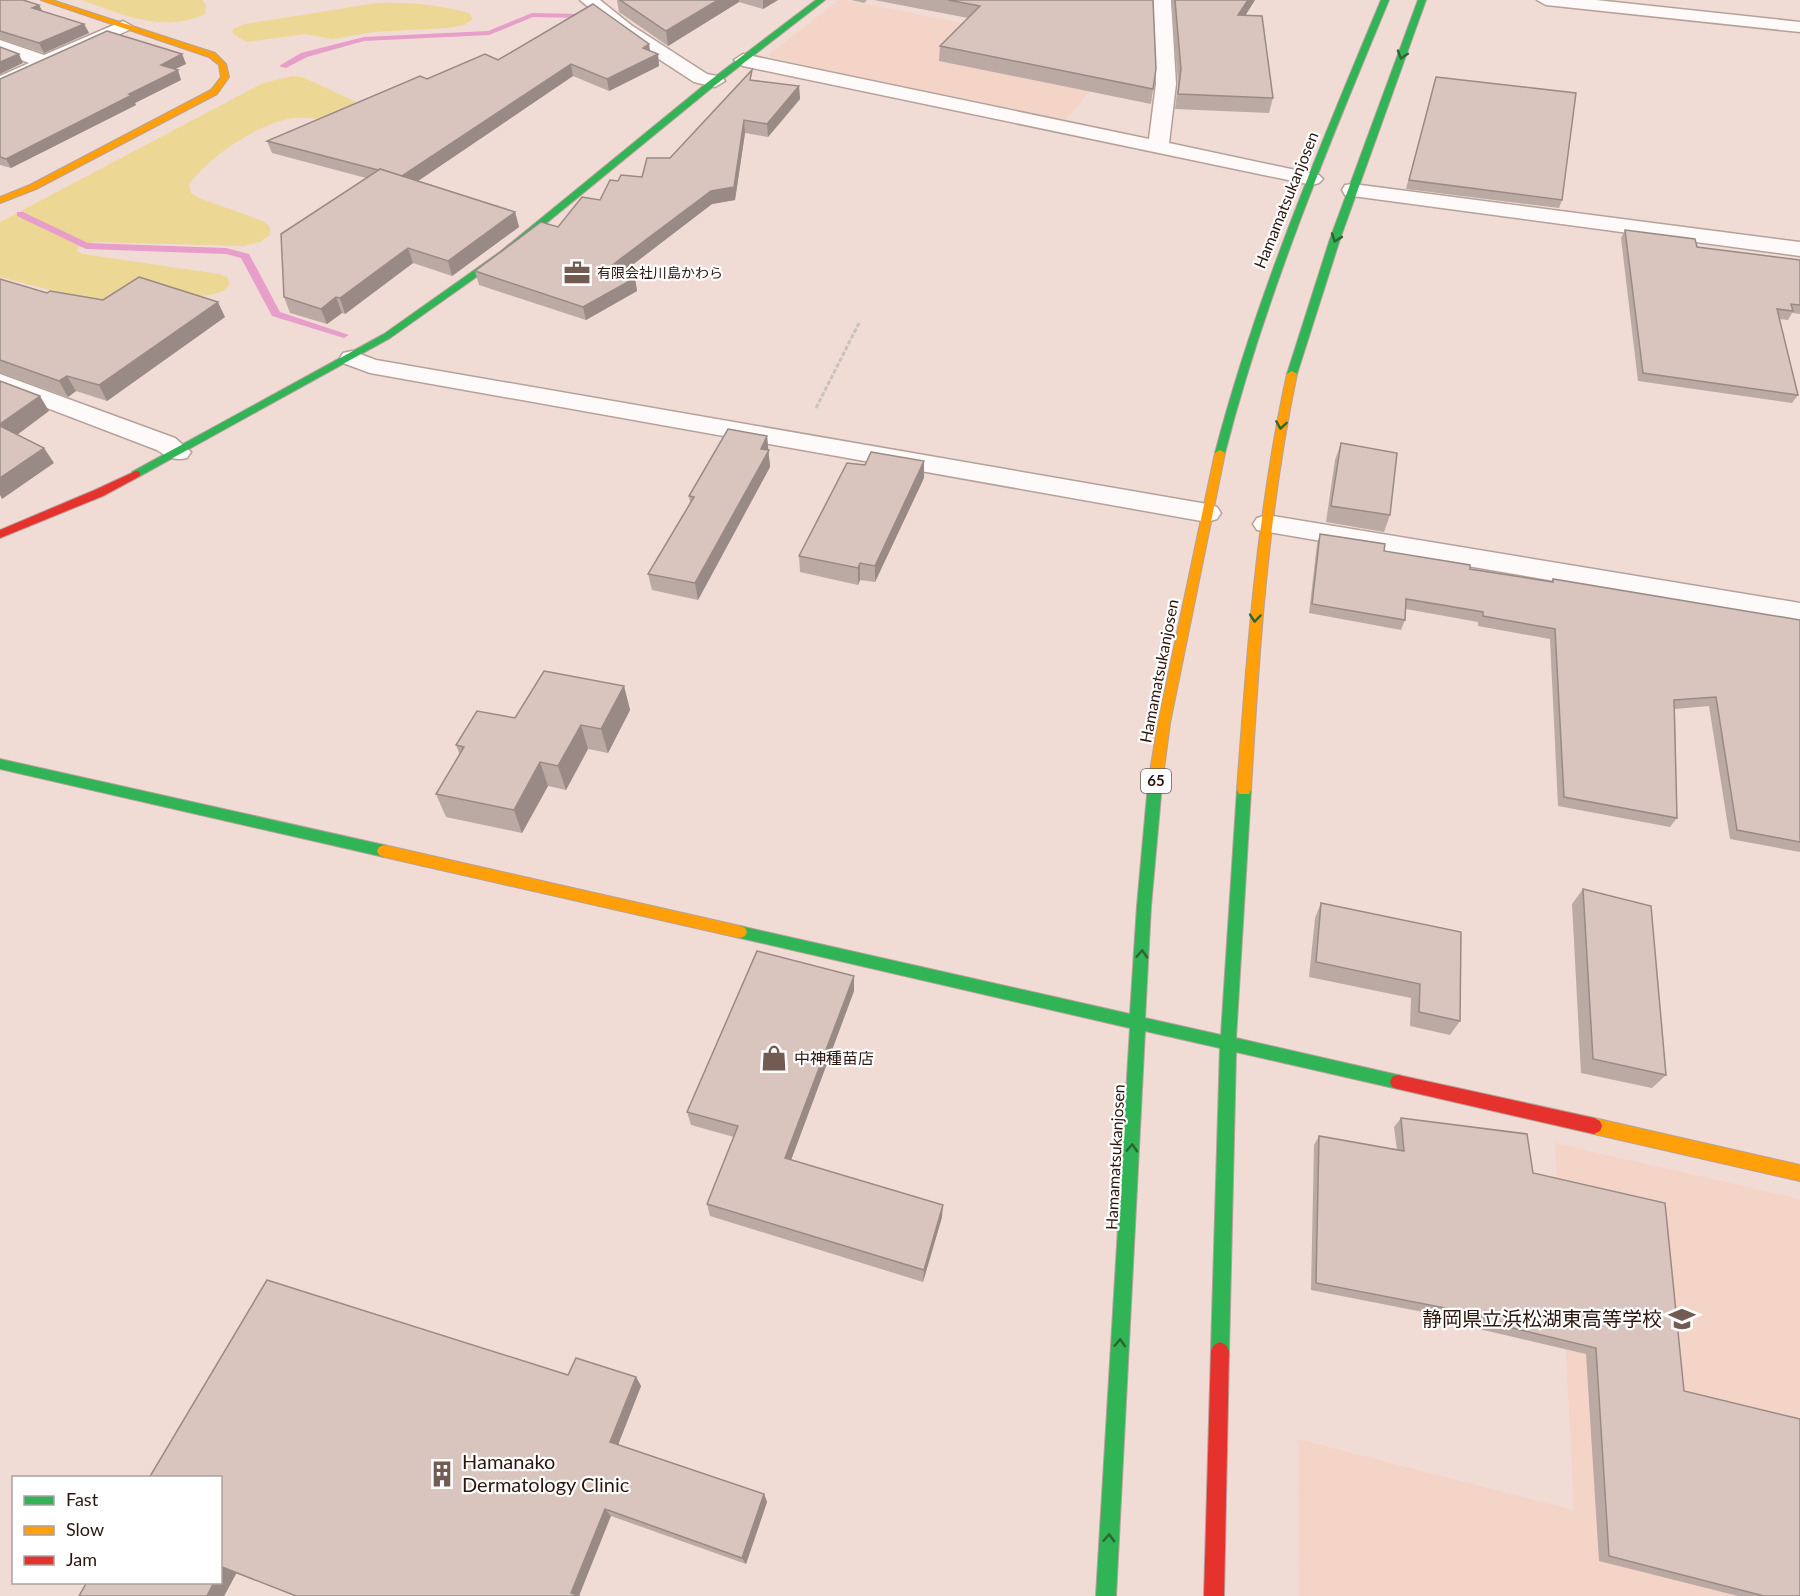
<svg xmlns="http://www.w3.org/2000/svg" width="1800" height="1596" font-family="Lato,'Noto Sans JP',sans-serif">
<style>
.built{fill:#f5d4c8}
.green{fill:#ecd794}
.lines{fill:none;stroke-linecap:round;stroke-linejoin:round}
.stream{fill:#e79eca;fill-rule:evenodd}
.street-casing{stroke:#b6a19a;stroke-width:3}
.fast-casing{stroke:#b6a19a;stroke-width:2}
.slow-casing{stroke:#b6a19a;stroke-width:2}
.jam-casing{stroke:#b6a19a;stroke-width:2}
.path{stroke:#cac1bf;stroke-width:3;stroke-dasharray:4.5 2;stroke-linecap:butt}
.street{fill:#fdfaf9;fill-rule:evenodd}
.fast{fill:#30b455;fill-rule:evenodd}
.slow{fill:#ff9f0a;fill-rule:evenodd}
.jam{fill:#e5322d;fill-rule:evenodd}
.wall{fill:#bba9a3}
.shaded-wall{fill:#998a85}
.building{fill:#dac5be;stroke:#998a85;stroke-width:1.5}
.oneway{stroke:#2e6431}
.labels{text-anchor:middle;stroke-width:4.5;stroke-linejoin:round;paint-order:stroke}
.far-poi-label{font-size:14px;fill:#2c150d;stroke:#fff;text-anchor:start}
.shield{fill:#fff;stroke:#6b5b56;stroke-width:1.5}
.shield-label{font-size:15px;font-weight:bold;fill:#2c150d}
.street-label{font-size:16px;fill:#2c150d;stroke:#fff}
.poi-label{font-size:16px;fill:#2c150d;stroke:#fff;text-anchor:start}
.near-poi-label{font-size:20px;fill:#2c150d;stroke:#fff;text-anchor:end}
</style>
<rect width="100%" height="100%" fill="#f1dcd5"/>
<!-- built -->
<g class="built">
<polygon points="839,0 845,0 1121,54 1066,120 772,58 769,54"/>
<polygon points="1555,1143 1800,1199 1800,1596 1299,1596 1298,1439 1574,1510"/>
</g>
<!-- green -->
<g class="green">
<path d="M81,0h121l4,5 -1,9c-42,20 -83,0 -124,-14z"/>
<path d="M377,3c30,-1 63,2 92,10l4,6 -9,6 -16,3 -74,4 -42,7 -27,-5 -59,8 -14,-9 1,-4 12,-5z"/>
<path d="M293,76l12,2 60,28c-8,4 -17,9 -25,12 -16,4 -35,-3 -52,1 -31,6 -82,39 -99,66l2,8 8,5 64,23 7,6v8l-10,7 -17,4 -149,-4 -16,5 -1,4 6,3 136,20 8,3 3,7 -6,7 -14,4 -107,9 -103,-27v-55l263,-139z"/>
</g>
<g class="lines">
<!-- stream -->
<g class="stream">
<polygon points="532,13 581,14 585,16 581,18 533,17 489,35 364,41 307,57 286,68 279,66 301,53 364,37 488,31"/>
<polygon points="17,212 23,212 88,243 226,248 249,254 280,312 349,335 344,338 272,316 241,258 226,254 86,249 17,216"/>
</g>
<!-- street casing -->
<g class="street-casing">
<g id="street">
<polygon points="580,0 600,0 631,25 707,74 722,77 725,81 715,87 694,82 619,33"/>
<polygon points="1153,0 1171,0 1176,84 1169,143 1319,175 1323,179 1319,183 1312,185 743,66 734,60 743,54 1149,139 1156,84"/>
<polygon points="1537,0 1596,0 1800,22 1800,32 1546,5"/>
<polygon points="123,21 132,26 129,30 0,89 0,76 29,63 0,52 0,40 44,55"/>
<polygon points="1353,184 1800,242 1800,256 1345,195 1342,190 1345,185"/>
<polygon points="352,351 376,360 1207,504 1217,507 1221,513 1217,519 1207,522 370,373 343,363 340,358 343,353"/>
<path d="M0,374l175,64 16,14 -4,6c-13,3 -19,-1 -30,-8l-157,-60z"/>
<polygon points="1267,515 1800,603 1800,623 1257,530 1253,524 1257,518"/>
</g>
</g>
<!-- fast casing -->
<g class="fast-casing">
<g id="fast">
<polygon points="816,0 825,0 714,86 506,256 390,338 140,476 132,476 132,472 384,334 500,252 708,82"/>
<path d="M1381,0h8c-62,149 -124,297 -164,453l-1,2h-8l-1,-2c41,-157 104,-304 166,-453z"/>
<polygon points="1418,0 1426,0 1340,239 1297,374 1296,376 1288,376 1287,374 1330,239"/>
<polygon points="0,759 384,845 389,847 391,851 389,855 384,857 0,769"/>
<polygon points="1155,779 1160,780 1162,784 1151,906 1145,1018 1221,1035 1237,790 1239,786 1249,786 1251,790 1236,1038 1398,1075 1404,1077 1406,1082 1404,1087 1398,1089 1236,1052 1229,1351 1226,1357 1220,1360 1214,1357 1211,1351 1220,1048 1145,1031 1116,1596 1096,1596 1130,1028 740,938 735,936 733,932 735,928 740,926 1130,1014 1137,906 1148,784 1150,780"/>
</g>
</g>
<!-- slow casing -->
<g class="slow-casing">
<g id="slow">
<polygon points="41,0 52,0 215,53 226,64 229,77 217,94 36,189 0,203 0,197 30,185 211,90 221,77 219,65 209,57"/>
<path d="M1292,371l5,3c-29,137 -38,276 -46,416l-2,4h-10l-2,-4c10,-140 20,-279 50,-416z"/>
<polygon points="1220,450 1225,453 1170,723 1162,784 1160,788 1150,788 1148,784 1158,723 1215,453"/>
<polygon points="384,845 740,926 745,928 747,932 745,936 740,938 384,857 379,855 377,851 379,847"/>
<polygon points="1594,1118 1800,1165 1800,1181 1594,1134 1588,1131 1586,1126 1588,1121"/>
</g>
</g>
<!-- jam casing -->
<g class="jam-casing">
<g id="jam">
<polygon points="136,471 140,472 140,476 103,496 0,538 0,530 95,490"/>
<polygon points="1398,1075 1594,1118 1600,1121 1602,1126 1600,1131 1594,1134 1398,1089 1392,1087 1390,1082 1392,1077"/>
<polygon points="1220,1342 1226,1345 1229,1351 1224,1596 1204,1596 1211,1351 1214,1345"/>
</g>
</g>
<!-- path -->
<polyline class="path" points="816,408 859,323"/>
<!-- street -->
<use href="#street" class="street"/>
<!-- fast -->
<use href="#fast" class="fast"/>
<!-- slow -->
<use href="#slow" class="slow"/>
<!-- jam -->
<use href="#jam" class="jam"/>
</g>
<!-- wall -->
<g class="wall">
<polygon points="0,0 42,11 84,24 89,33 44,53 0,39"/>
<polygon points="617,0 778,0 763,9 739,2 668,46 619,12"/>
<polygon points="851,0 867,0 864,3"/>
<polygon points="874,0 1153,0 1156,69 1151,104 939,61 940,46 968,18"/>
<polygon points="1171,0 1255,0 1245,16 1273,98 1269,113 1175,109 1178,84"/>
<polygon points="650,51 658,54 659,66 609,91 573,76 418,181 515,212 519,227 452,276 413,263 345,314 342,313 327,324 290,313 284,297 366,178 272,153 267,141 427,79"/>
<polygon points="182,54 186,64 174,69 181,80 135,103 136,105 11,168 0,165 0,79"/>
<polygon points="1436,77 1562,200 1559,208 1406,189"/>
<polygon points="753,80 799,86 800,99 768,137 745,133 735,200 712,204 623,272 635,278 637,291 586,320 479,285 475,271 558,227 600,200 618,181 642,177 670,158"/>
<polygon points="1625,230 1697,247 1800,260 1800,314 1792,313 1788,320 1779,319 1798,395 1792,403 1638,381 1621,238"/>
<polygon points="0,279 47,293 103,300 225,317 107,401 76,391 68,397 0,373"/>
<polygon points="767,436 770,467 698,600 652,590 648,574 690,503 689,496"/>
<polygon points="1341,443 1390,515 1384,532 1326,522 1335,460"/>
<polygon points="924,461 924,478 875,582 860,580 858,585 800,572 799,556 865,465"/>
<polygon points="1320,534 1384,551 1470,569 1551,582 1553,579 1800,620 1800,852 1730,839 1709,706 1675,709 1677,818 1670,827 1558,806 1550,639 1478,626 1478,622 1406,609 1405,620 1401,630 1309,613 1317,544"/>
<polygon points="624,686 630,710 608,753 588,749 566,790 548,786 522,833 446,817 436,794 460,755 456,745 515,718"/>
<polygon points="1583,889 1666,1075 1652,1088 1581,1073 1572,904"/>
<polygon points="1321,903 1461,932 1460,1021 1450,1035 1410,1026 1411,998 1309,977 1315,918"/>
<polygon points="854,976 854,991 791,1160 942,1217 923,1282 710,1216 707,1204 734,1137 691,1125 687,1112"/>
<polygon points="1401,1118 1533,1173 1684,1391 1800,1596 1738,1596 1599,1561 1586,1354 1479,1329 1479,1323 1311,1290 1314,1145 1319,1136 1397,1150 1394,1127"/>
<polygon points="568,1375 636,1377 641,1386 618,1445 764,1494 767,1502 746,1564 611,1516 237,1572 224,1596 79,1596 220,1478"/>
</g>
<!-- shaded-wall -->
<g class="shaded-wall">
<polygon points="718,0 739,0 739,2 668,46 666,31"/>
<polygon points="763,0 778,0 763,9"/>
<polygon points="1248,0 1255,0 1236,30 1238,15"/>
<polygon points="39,5 44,14 32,8"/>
<polygon points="84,24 89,33 44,53 39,43"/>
<polygon points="649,44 651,56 643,48"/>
<polygon points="19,54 23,63 0,74 0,62"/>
<polygon points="182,54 186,64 165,74 161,65"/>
<polygon points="658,54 659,66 609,91 607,79"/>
<polygon points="571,64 573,76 406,189 402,176"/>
<polygon points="178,70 181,80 135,103 136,105 11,168 6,159 129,94"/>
<polygon points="799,86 800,99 768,137 767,124"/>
<polygon points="744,120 745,133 735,200 712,204 614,279 611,266"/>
<polygon points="515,212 519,227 452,276 448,261"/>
<polygon points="408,248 413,263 345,314 340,298"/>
<polygon points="635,278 637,291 586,320 583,307"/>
<polygon points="336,297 342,313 327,324 321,309"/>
<polygon points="218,302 225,317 107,401 99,385"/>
<polygon points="67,376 76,391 68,397 59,381"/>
<polygon points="40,396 49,411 9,441 0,427 0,424"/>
<polygon points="767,436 770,467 698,600 695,583"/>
<polygon points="44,448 54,463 2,499 0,495 0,478"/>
<polygon points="924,461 924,478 875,582 875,566"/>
<polygon points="860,563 860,580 858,585 858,568"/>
<polygon points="624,686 630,710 608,753 601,729"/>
<polygon points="581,725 588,749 566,790 558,766"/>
<polygon points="540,762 548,786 522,833 514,810"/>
<polygon points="854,976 854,991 787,1171 785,1158"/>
<polygon points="943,1205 942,1217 923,1282 924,1270"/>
<polygon points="636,1377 641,1386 616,1450 610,1442"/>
<polygon points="764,1494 767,1502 746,1564 742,1558"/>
<polygon points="605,1509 611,1516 579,1596 571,1593"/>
<polygon points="222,1567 237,1572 224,1596 207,1596 214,1582 220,1582 220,1570"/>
</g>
<!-- building -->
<g class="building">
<polygon points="0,0 23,0 39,5 32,8 84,24 39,43 0,31"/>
<polygon points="620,0 718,0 666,31"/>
<polygon points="948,0 1153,0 1156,69 1153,89 940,46 980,6"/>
<polygon points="1175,0 1248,0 1238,15 1262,16 1273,98 1178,94 1181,69"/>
<polygon points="593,4 649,44 643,48 658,54 607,79 571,64 402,176 380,169 378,170 267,141 420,76 427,79 485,54 498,60"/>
<polygon points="107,31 182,54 161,65 178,70 129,94 132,95 6,159 0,157 0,79"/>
<polygon points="0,47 19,54 0,62"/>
<polygon points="752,70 750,80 799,86 767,124 744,120 734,187 711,191 611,266 635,278 583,307 475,271 541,222 558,227 582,197 600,200 610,180 618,181 621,175 642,177 647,158 670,158"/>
<polygon points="1436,77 1576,93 1562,200 1409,180"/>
<polygon points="380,169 515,212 448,261 408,248 340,298 336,297 321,309 284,297 281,234"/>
<polygon points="1625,230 1695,239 1697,247 1800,260 1800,305 1791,304 1793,311 1777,309 1798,395 1643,373"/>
<polygon points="139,277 218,302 99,385 67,376 59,381 0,360 0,279 47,293 50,291 103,300"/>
<polygon points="0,381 40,396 0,424"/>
<polygon points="0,426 44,448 0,478"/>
<polygon points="728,429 767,436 761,449 769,450 695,583 648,574 694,497 689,496"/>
<polygon points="1341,443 1397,453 1390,515 1331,506"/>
<polygon points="871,452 924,461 875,566 860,563 858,568 799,556 847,463 865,465"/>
<polygon points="1320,534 1385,544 1384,551 1470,565 1470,569 1553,582 1553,579 1800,620 1800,842 1737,830 1716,697 1674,700 1677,818 1564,797 1555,629 1483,616 1483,612 1406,599 1405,620 1312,604"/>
<polygon points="544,671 624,686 601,729 581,725 558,766 540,762 514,810 436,794 464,747 456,745 477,711 515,718"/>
<polygon points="1583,889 1651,906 1666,1075 1593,1059"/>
<polygon points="1321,903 1461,932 1460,1021 1419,1012 1420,984 1316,962"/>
<polygon points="757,951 854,976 785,1158 943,1205 924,1270 707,1204 738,1126 687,1112"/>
<polygon points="1401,1118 1527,1134 1533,1173 1665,1203 1684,1391 1800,1419 1800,1596 1764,1596 1609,1556 1596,1348 1487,1322 1487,1316 1316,1283 1319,1136 1404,1151"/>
<polygon points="267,1280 568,1375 576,1358 636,1377 610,1442 764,1494 742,1558 605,1509 571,1593 580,1596 296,1596 222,1567 220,1570 220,1478 149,1478"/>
<polygon points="87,1582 214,1582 207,1596 79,1596"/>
</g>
<!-- one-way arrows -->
<defs><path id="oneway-chevron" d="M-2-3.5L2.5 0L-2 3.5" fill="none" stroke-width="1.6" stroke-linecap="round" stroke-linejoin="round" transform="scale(1.5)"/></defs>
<g class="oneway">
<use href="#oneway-chevron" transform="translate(1402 55) rotate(108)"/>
<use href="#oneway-chevron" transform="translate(1336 238) rotate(109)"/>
<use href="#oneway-chevron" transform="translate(1281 425) rotate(99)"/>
<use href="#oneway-chevron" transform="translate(1255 618) rotate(95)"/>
<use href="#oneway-chevron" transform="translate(1142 954) rotate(-88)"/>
<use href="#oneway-chevron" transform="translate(1132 1148) rotate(-87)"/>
<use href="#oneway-chevron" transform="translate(1120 1343) rotate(-87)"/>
<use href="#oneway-chevron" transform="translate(1109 1538) rotate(-87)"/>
</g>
<!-- icons -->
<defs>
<g id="office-bare" transform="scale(2.07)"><path d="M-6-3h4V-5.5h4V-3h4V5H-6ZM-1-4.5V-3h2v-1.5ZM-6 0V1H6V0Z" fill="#715b53" stroke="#fff" stroke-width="2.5" paint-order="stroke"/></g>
<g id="shop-bare" transform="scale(2.07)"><path d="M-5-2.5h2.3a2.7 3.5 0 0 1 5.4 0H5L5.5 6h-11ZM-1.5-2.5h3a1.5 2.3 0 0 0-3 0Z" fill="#715b53" stroke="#fff" stroke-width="2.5" paint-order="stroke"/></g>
<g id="school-bare" transform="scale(2.07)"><path d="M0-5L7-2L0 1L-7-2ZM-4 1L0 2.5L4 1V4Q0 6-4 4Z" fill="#715b53" stroke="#fff" stroke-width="2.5" paint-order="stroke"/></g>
<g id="building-bare" transform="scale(2.07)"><path d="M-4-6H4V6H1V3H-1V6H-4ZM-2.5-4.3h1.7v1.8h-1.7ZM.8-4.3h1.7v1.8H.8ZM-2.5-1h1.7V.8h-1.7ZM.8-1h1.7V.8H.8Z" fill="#715b53" stroke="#fff" stroke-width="2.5" paint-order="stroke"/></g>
</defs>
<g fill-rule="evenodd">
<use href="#office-bare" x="577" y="273"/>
<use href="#shop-bare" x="774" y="1058"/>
<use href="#school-bare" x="1682" y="1319"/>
<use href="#building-bare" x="442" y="1474"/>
</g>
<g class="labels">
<!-- far-poi labels -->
<g class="far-poi-label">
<text x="597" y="278">有限会社川島かわら</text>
</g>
<!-- shield labels -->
<rect class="shield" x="1141" y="769" width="30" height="24" rx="4.5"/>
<g class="shield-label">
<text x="1156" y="786">65</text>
</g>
<!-- street labels -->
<g class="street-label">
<text transform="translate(1286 200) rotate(-68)" y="6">Hamamatsukanjosen</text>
<text transform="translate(1159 671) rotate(-79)" y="6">Hamamatsukanjosen</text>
<text transform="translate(1115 1157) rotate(-87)" y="6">Hamamatsukanjosen</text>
</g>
<!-- poi labels -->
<g class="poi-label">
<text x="794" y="1064">中神種苗店</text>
</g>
<!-- near-poi labels -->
<g class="near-poi-label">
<text x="1662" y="1326">静岡県立浜松湖東高等学校</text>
<text x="462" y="1469" text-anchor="start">Hamanako<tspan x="462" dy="23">Dermatology Clinic</tspan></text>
</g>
</g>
<!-- legend -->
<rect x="12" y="1476" width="210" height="108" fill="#ffffff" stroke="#aba19e" stroke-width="1.5"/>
<rect x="24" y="1496" width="30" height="9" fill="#30b455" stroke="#aba19e" stroke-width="1.5"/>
<text x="66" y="1506" font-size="18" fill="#2c150d">Fast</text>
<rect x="24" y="1526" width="30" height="9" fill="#ff9f0a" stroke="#aba19e" stroke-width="1.5"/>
<text x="66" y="1536" font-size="18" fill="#2c150d">Slow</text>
<rect x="24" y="1556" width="30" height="9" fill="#e5322d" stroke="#aba19e" stroke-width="1.5"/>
<text x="66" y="1566" font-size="18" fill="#2c150d">Jam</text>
</svg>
